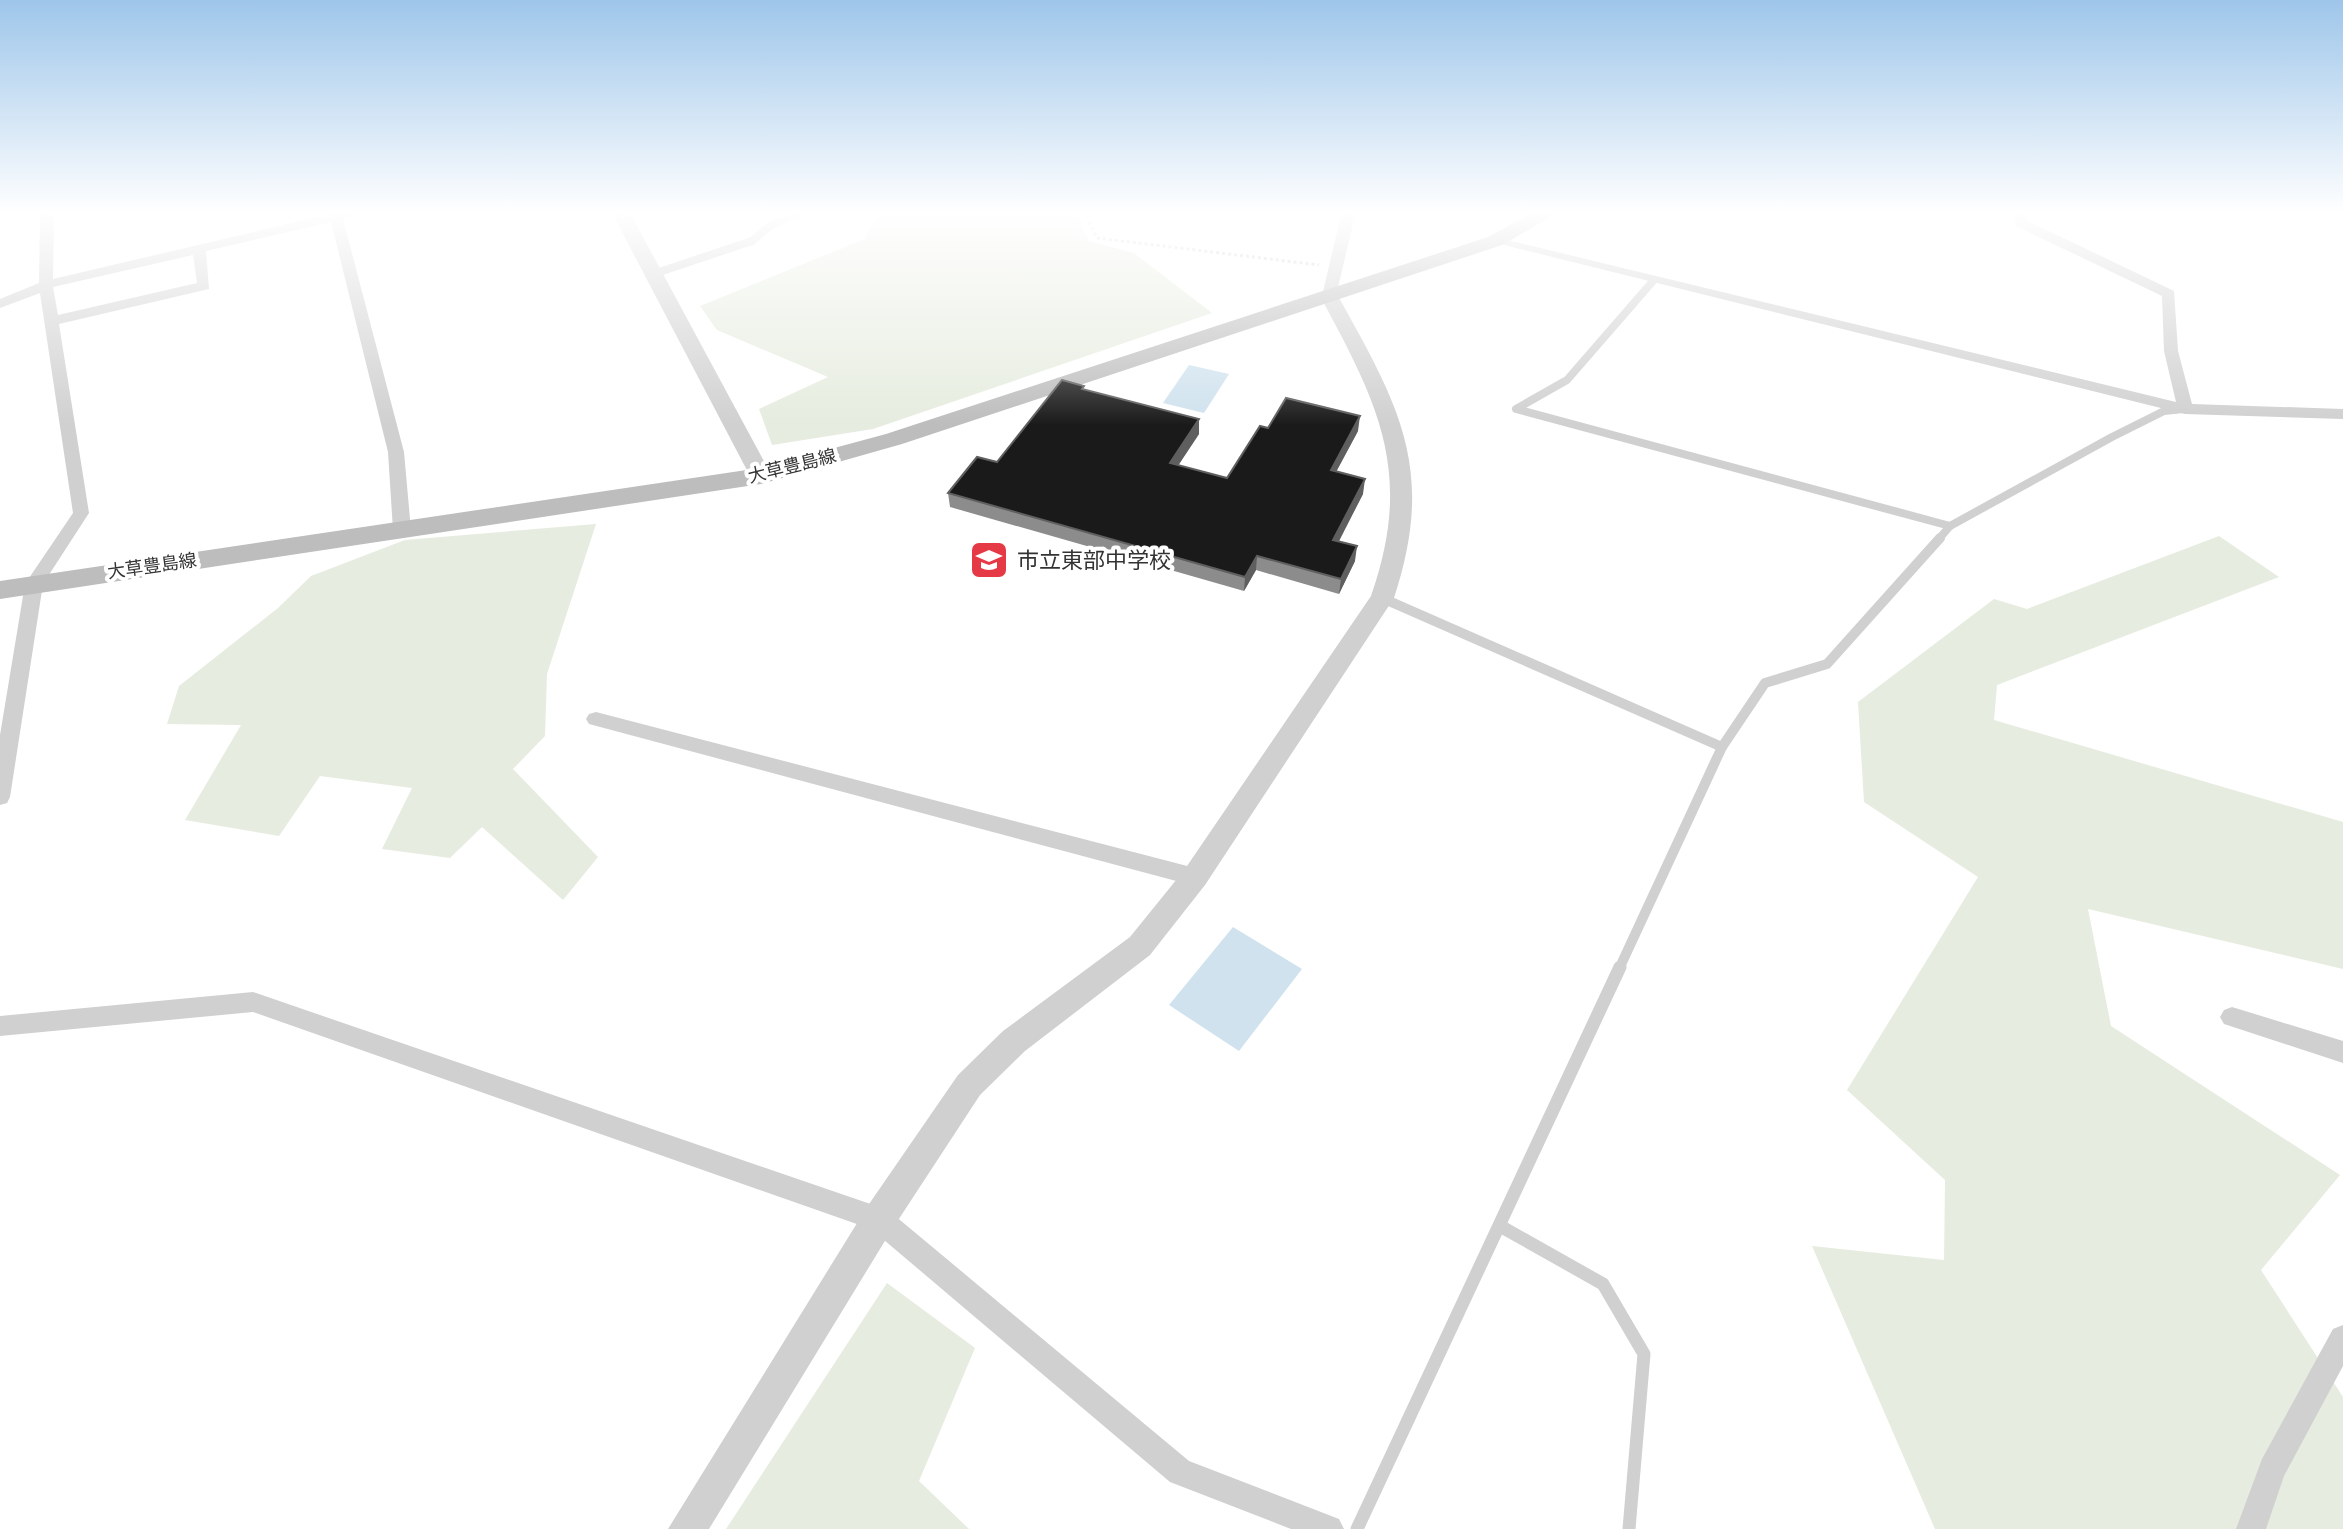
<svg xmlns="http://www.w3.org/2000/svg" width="2343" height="1529" font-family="'DejaVu Sans','Noto Sans JP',sans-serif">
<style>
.green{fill:#e6ecdf}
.water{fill:#cfe2ee}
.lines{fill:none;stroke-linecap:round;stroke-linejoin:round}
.path{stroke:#cdcdcd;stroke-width:3;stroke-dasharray:3 3;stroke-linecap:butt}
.service-far2{stroke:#d0d0d0;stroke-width:8}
.service-far1{stroke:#d0d0d0;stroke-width:10}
.service{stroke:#d0d0d0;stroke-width:13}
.minor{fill:#d0d0d0;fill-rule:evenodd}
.tertiary{fill:#d0d0d0;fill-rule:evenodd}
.secondary{fill:#bdbdbd;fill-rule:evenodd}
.wall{fill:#8c8c8c}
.shaded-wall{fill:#5f5f5f}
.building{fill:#1a1a1a;stroke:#5f5f5f;stroke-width:2}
.labels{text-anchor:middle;stroke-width:8;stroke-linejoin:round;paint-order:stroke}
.far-street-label{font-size:18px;fill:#333;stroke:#fff}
.poi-label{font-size:22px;fill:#333;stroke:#fff;text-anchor:start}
</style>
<rect width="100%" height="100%" fill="#fff"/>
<!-- green -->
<g class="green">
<polygon points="879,211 1075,211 1089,241 1134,253 1212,313 873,429 772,445 759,409 828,377 717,330 700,306 865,239"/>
<polygon points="596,524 547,674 545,736 513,769 598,857 563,900 482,827 450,858 382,849 412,788 320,776 279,836 185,820 241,725 167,724 179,686 278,608 311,576 405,540"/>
<polygon points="2219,536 2279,577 1997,685 1994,720 2343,822 2343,969 2088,909 2111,1026 2340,1175 2261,1270 2343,1397 2343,1529 1935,1529 1812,1246 1944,1260 1945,1180 1847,1090 1978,877 1864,802 1858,702 1994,599 2027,609"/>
<polygon points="887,1283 975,1348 919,1481 969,1529 726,1529"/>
</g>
<!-- water -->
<g class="water">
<polygon points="1189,365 1229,374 1204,413 1163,403"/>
<polygon points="1233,927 1302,969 1239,1051 1169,1005"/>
</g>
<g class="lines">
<!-- path -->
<polyline class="path" points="1084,211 1097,238 1319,265"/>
<!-- service-far2 -->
<g class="service-far2">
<polyline points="656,273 752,241 770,226 802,211"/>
<polyline points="1653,281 1567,380 1516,409 1950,526"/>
<polyline points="1938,540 1950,526 2112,437 2164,411 2183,409"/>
</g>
<!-- service-far1 -->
<g class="service-far1">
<polyline points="1382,598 1722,747"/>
<polyline points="1619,969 1722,747 1765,683 1827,664 1940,538"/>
</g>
<!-- service -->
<g class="service">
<polyline points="1500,1226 1603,1284 1644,1354 1629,1529"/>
<polyline points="1357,1529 1620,967"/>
</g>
<!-- minor -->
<g class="minor">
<path d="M40,211h14l-1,68 290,-68h24l-24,8 61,233 7,78 -9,6 -9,-6 -5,-78 -57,-230 -125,29 3,38 -150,35 30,189 -46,71 -33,213 -3,6 -7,2v-70l25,-151 48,-71 -33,-220 -40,15v-9l39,-16zM193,255l4,28 -139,32 -5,-28z"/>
<polygon points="1342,211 1356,211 1336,296 1329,300 1322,296"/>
<polygon points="2014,211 2028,211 2028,221 2174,291 2178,351 2192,404 2343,409 2343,419 2185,414 1488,241 1495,237 2176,402 2164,351 2162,296 2016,226"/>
<polygon points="596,712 1195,868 1203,871 1206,877 1203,883 1195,886 589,724 586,719 589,714"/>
<polygon points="253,992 888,1210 1189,1461 1339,1519 1344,1529 1291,1529 1170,1482 871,1229 253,1012 0,1036 0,1016"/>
<polygon points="2232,1007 2343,1041 2343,1063 2224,1024 2220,1017 2224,1010"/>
<polygon points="2343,1325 2343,1366 2284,1476 2266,1529 2236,1529 2262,1459 2333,1329"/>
</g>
<!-- tertiary -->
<g class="tertiary">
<polygon points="611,211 629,211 772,476 769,481 761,483 750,476"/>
<path d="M1329,290l9,6c62,111 98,174 56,302l-189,287 -55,70 -125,96 -45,44 -89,136 -182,298h-41l199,-322 91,-132 45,-44 127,-94 55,-68 186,-273c43,-123 8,-191 -51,-300z"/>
</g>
<!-- secondary -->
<polygon class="secondary" points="1536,211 1561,211 1502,245 902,444 761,484 0,599 0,581 760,468 886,434 1488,237"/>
</g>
<!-- wall -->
<polygon class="wall" points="1085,390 1199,434 1178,465 1227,478 1268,428 1358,431 1336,472 1363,494 1338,541 1355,561 1339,594 1256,570 1244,591 950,507 948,493 997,462"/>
<!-- shaded-wall -->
<g class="shaded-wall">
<polygon points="1360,416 1358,431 1329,485 1331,470"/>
<polygon points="1199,419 1199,434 1170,478 1170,463"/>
<polygon points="1365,479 1363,494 1332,555 1333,540"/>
<polygon points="1357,546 1355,561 1339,594 1341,579"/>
<polygon points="1257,556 1256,570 1244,591 1245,577"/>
</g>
<!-- building -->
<polygon class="building" points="1062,380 1084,386 1082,389 1199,419 1170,463 1227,478 1260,426 1268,428 1286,398 1360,416 1331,470 1365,479 1333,540 1357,546 1341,579 1257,556 1245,577 948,493 977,457 997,462"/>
<!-- sky -->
<linearGradient id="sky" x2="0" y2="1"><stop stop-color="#9ec6ea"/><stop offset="0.5" stop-color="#fff"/><stop offset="1" stop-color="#fff" stop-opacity="0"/></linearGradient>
<rect width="2343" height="425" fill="url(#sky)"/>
<!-- icons -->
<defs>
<g id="school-square" transform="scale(2)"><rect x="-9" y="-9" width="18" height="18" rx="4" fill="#e63946" stroke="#fff"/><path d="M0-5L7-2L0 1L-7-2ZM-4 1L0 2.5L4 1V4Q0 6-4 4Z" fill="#fff"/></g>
</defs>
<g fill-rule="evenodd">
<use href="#school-square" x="989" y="560"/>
</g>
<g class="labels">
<!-- far-street labels -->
<g class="far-street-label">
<text transform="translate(792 466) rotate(-14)" y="6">大草豊島線</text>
<text transform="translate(152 566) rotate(-8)" y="6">大草豊島線</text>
</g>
<!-- poi labels -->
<g class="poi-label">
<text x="1017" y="568">市立東部中学校</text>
</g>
</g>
</svg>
